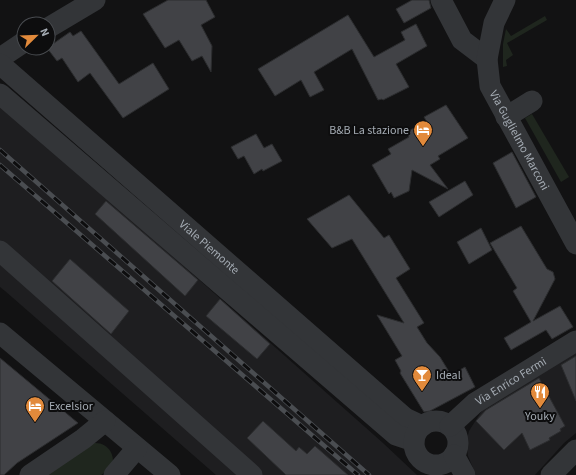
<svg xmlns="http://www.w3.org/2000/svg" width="576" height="475" font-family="'Source Sans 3',sans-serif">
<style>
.built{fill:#1e1e20}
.green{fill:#1f261e}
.building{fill:#414246;stroke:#2c2d2f}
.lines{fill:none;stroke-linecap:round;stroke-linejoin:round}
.minor{stroke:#333538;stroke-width:21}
.rail-casing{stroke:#4a4d51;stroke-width:4.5}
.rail{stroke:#0d0d0e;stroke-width:3;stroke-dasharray:9;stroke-linecap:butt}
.labels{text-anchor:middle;stroke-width:4;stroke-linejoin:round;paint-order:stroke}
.poi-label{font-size:12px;fill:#a4abb3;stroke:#0d0d0e;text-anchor:start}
.street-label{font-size:12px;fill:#a4abb3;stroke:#0d0d0e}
</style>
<rect width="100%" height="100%" fill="#121213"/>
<!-- built -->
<g class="built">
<polygon points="0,103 383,443 417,475 216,475 5,291 0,287"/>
<polygon points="576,348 576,433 564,443 535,475 476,475 468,456 466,442 469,431 483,409"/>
</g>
<!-- green -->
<g class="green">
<polygon points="545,16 547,20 507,43 513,55 506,60 507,66 503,67 503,44 506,29 511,36"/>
<polygon points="532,114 569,177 561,182 525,118"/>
<path d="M94,443c14,-1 23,13 17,26l-10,6h-56z"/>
</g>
<!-- building -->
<g class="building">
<polygon points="168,0 206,0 215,17 201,25 212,46 211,72 202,56 192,61 179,40 165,48 143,14"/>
<polygon points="412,0 429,0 431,8 404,23 396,9"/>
<polygon points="348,15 374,57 405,40 401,32 416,24 427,46 396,64 409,87 383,100 382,99 378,100 352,49 314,72 324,90 310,97 301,80 275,96 258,69"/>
<polygon points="81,31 119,84 153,63 169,89 123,118 90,73 78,82 62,58 57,61 47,48 70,32 73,36"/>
<polygon points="446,105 468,138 438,156 440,159 430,165 448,189 412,170 409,191 394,198 391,192 389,194 372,165 391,154 388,149 409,137 406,132 427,122 424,117"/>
<polygon points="256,134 264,148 272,144 282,161 263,171 262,169 254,174 244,156 238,159 231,147"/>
<polygon points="512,152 536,197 516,208 493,163"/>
<polygon points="465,181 473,195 439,217 429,202"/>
<polygon points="349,195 384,238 389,235 410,269 396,278 424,323 417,327 427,343 440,357 451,375 465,367 475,387 430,411 424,412 400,373 401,371 395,360 402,356 377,315 404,323 352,239 332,248 307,219"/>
<polygon points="106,201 198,280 185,296 95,214"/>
<polygon points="521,226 547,269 553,272 555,279 533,321 560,306 573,327 552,339 546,330 511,350 504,338 531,322 513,291 517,288 490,243"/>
<polygon points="481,228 492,250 469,264 457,242"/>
<polygon points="70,259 129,311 111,334 52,281"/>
<polygon points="220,299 270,344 257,359 206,316"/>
<polygon points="576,356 576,401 561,365"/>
<polygon points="0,358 78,423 17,463 4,475 0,475"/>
<polygon points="539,378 565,426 560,429 561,431 549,438 550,440 530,450 522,433 504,450 476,421 486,410"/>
<polygon points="263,421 296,451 299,447 307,454 315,446 348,475 286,475 247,438"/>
</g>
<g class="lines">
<!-- minor -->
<g class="minor">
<polyline points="441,0 462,40 487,59"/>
<path id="s1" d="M505,0l-11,23 -7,36 3,27 86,158"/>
<polyline points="48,28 95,0"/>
<polyline points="0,58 24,42"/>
<path id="s2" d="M0,64l405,354 17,8"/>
<polyline points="0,94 396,435 414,441"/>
<polyline points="506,117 532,101"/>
<polyline points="0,251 252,475"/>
<polyline points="0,333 170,475"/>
<circle cx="436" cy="443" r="22"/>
<path id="s3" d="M450,426l25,-23 101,-62"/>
<polyline points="454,455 465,475"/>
<polyline points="30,475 83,439 105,421"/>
<polyline points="114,475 137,448"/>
<polyline points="551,475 576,450"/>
</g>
<!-- rail casing -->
<g class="rail-casing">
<g id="rail">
<polyline points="0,150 369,475"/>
<polyline points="0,165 358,475"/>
</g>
</g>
<!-- rail -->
<use href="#rail" class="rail"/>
</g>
<!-- icons -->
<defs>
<g id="hotel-pin" transform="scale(1)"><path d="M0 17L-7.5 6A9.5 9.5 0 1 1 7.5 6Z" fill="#e28a3b" stroke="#0d0d0e"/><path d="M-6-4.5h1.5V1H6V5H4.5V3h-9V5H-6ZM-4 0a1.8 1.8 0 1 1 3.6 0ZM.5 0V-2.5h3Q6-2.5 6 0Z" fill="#fff"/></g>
<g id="bar-pin" transform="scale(1)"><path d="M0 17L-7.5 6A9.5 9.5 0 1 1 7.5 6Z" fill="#e28a3b" stroke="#0d0d0e"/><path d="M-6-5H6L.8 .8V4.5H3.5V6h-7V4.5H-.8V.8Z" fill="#fff"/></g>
<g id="restaurant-pin" transform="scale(1)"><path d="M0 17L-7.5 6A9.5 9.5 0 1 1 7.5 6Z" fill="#e28a3b" stroke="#0d0d0e"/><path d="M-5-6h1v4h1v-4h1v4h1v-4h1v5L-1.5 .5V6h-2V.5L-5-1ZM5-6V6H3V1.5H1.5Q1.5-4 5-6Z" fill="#fff"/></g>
</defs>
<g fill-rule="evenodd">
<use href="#hotel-pin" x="423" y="130"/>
<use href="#bar-pin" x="422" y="375"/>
<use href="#restaurant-pin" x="540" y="392"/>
<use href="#hotel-pin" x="35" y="406"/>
</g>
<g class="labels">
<!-- poi labels -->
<g class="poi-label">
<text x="409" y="134" text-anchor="end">B&amp;B La stazione</text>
<text x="436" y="379">Ideal</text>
<text x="49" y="410">Excelsior</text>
<text x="540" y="420" text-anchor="middle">Youky</text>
</g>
<!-- street labels -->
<g class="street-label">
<text dy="4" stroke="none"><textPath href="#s1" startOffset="151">Via Guglielmo Marconi</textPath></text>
<text dy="4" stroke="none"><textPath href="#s2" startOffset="278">Viale Piemonte</textPath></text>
<text dy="4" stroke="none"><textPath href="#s3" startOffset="76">Via Enrico Fermi</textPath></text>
</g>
</g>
<!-- north arrow -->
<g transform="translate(36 36) rotate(67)"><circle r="19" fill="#0d0d0e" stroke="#494c50"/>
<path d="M0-3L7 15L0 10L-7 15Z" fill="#e28a3b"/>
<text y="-6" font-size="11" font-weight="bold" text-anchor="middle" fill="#a4abb3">N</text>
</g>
</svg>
